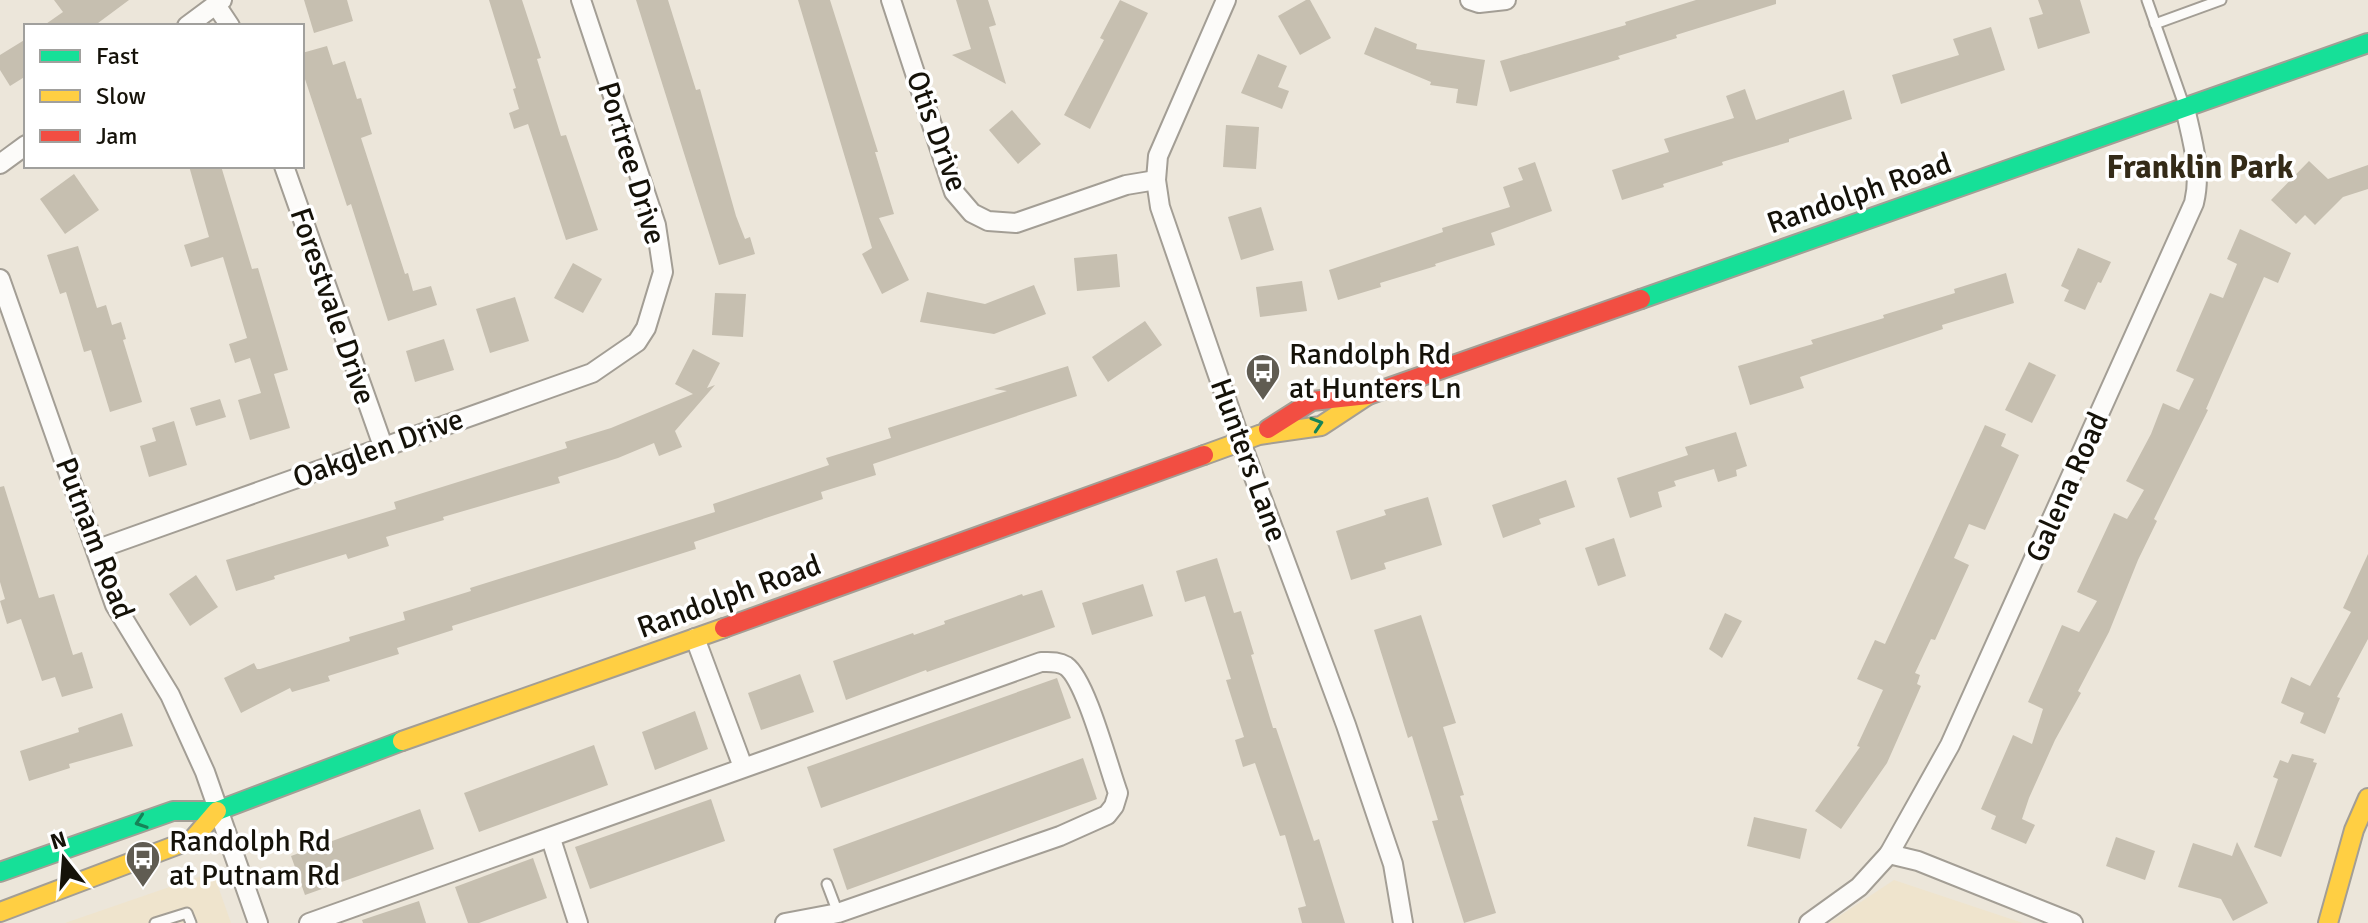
<svg xmlns="http://www.w3.org/2000/svg" width="2368" height="923" font-family="Signika,sans-serif">
<style>
.built{fill:#efe4cd}
.building{fill:#c6bfb0}
.lines{fill:none;stroke-linecap:round;stroke-linejoin:round}
.lane-casing{stroke:#a39e95;stroke-width:13}
.street-casing{stroke:#a39e95;stroke-width:22}
.fast-casing{stroke:#a39e95;stroke-width:22}
.slow-casing{stroke:#a39e95;stroke-width:22}
.jam-casing{stroke:#a39e95;stroke-width:22}
.lane{stroke:#fcfbf9;stroke-width:9}
.street{stroke:#fcfbf9;stroke-width:18}
.fast{stroke:#16e098;stroke-width:18}
.slow{stroke:#ffcf43;stroke-width:18}
.jam{stroke:#f24e42;stroke-width:18}
.oneway{stroke:#168358}
.labels{text-anchor:middle;stroke-width:7;stroke-linejoin:round;paint-order:stroke}
.street-label{font-size:30px;fill:#151209;stroke:#fff}
.poi-label{font-size:30px;fill:#151209;stroke:#fff;text-anchor:start}
.neighbourhood-label{font-size:32px;font-weight:bold;fill:#342b18;stroke:#fff}
</style>
<rect width="100%" height="100%" fill="#ece6da"/>
<!-- built -->
<g class="built">
<polygon points="213,872 231,923 65,923"/>
<polygon points="1894,880 2023,923 1829,923"/>
</g>
<!-- building -->
<g class="building">
<polygon points="54,0 129,0 94,26 43,26 63,12"/>
<polygon points="304,0 347,0 353,21 314,33"/>
<polygon points="489,0 522,0 541,58 537,59 561,136 566,135 598,230 566,240 528,124 514,129 509,113 519,109 513,89 516,88"/>
<polygon points="636,0 668,0 696,90 700,89 736,216 745,239 750,237 755,254 719,265"/>
<polygon points="798,0 830,0 878,152 875,152 894,214 879,218 909,280 882,294 862,254 872,248"/>
<polygon points="956,0 988,0 996,25 989,27 1006,84 952,55 971,49"/>
<polygon points="1120,0 1148,13 1090,129 1064,115 1104,40 1100,38"/>
<polygon points="1306,0 1310,0 1331,38 1300,55 1278,16"/>
<polygon points="1696,0 1776,0 1776,4 1676,35 1677,38 1618,56 1620,59 1510,92 1500,61 1626,25 1625,22"/>
<polygon points="2038,0 2080,0 2090,33 2038,49 2029,18 2043,14"/>
<polygon points="1375,27 1417,44 1416,49 1485,60 1477,106 1456,103 1458,89 1430,85 1431,82 1364,54"/>
<polygon points="1991,27 2005,70 1901,104 1892,75 1959,55 1953,39"/>
<polygon points="26,39 26,76 10,86 0,70 0,55"/>
<polygon points="327,46 333,65 345,61 357,99 361,98 372,134 361,138 405,274 408,273 413,291 431,286 437,305 388,321 351,204 347,206 302,70 302,53"/>
<polygon points="1258,54 1287,66 1278,87 1289,91 1282,109 1241,93"/>
<polygon points="1745,89 1756,120 1844,90 1852,119 1789,139 1789,142 1722,162 1723,165 1663,184 1664,187 1622,200 1612,170 1669,152 1664,139 1734,118 1726,96"/>
<polygon points="1012,110 1041,144 1018,164 989,130"/>
<polygon points="1226,125 1259,127 1256,169 1223,167"/>
<polygon points="2309,161 2328,179 2368,165 2368,189 2343,197 2315,225 2305,215 2296,224 2271,200"/>
<polygon points="1535,162 1552,211 1491,233 1495,245 1435,264 1436,266 1380,283 1381,287 1338,300 1329,270 1443,232 1442,228 1510,207 1503,187 1523,180 1518,168"/>
<polygon points="189,166 221,166 252,269 258,268 288,370 274,374 290,428 250,440 238,400 261,393 250,358 235,363 229,344 247,338 223,257 191,267 184,245 209,237"/>
<polygon points="74,174 99,210 65,234 40,199"/>
<polygon points="1261,207 1274,250 1241,260 1228,217"/>
<polygon points="2240,229 2291,253 2278,283 2264,277 2206,409 2208,410 2154,519 2157,521 2138,560 2109,632 2078,691 2081,693 2055,740 2029,798 2022,819 2035,825 2026,844 1991,829 1996,816 1981,809 2013,735 2032,744 2043,709 2028,702 2062,625 2079,632 2097,601 2077,592 2114,513 2127,519 2144,490 2126,481 2151,434 2163,403 2179,410 2194,379 2176,371 2210,293 2223,298 2237,264 2227,259"/>
<polygon points="78,246 97,308 106,305 112,325 121,322 126,339 123,340 142,402 110,412 91,350 84,352 66,292 60,294 47,255"/>
<polygon points="2078,248 2111,262 2101,283 2098,282 2085,310 2064,301 2069,290 2061,286"/>
<polygon points="1117,254 1120,287 1077,291 1074,258"/>
<polygon points="573,263 602,279 583,313 554,298"/>
<polygon points="2006,273 2014,303 1942,325 1943,329 1800,377 1804,388 1750,405 1738,366 1813,344 1811,340 1884,318 1883,315 1955,293 1954,289"/>
<polygon points="1302,281 1307,311 1260,317 1256,287"/>
<polygon points="1034,285 1046,314 994,334 920,322 927,292 985,304"/>
<polygon points="715,293 746,294 743,337 712,335"/>
<polygon points="515,297 529,341 490,353 476,309"/>
<polygon points="1145,321 1162,345 1108,382 1092,357"/>
<polygon points="444,339 454,370 415,382 406,351"/>
<polygon points="693,349 720,363 707,388 715,385 675,431 682,447 659,456 654,443 618,458 558,477 560,483 443,517 444,520 386,537 389,546 348,559 346,554 274,576 275,579 236,591 226,560 396,509 394,502 567,448 565,442 611,428 693,394 675,384"/>
<polygon points="2029,362 2056,375 2032,423 2005,410"/>
<polygon points="1068,366 1077,396 873,464 876,475 821,492 823,499 694,542 696,549 452,626 453,630 397,648 399,654 328,676 330,681 292,692 290,688 241,713 224,678 254,663 257,669 260,669 350,641 349,637 405,620 403,612 471,591 470,588 715,512 713,504 829,465 826,458 891,438 888,428 1007,391 994,389"/>
<polygon points="220,399 226,417 196,426 190,408"/>
<polygon points="174,421 187,465 149,477 140,446 156,441 152,428"/>
<polygon points="1985,425 2006,434 2001,446 2019,455 1985,530 1969,524 1954,558 1969,565 1935,640 1931,639 1915,673 1920,675 1917,684 1921,686 1887,763 1841,829 1815,811 1860,747 1857,746 1883,690 1857,679 1875,640 1885,644"/>
<polygon points="1736,432 1747,466 1736,470 1737,476 1718,482 1714,469 1674,481 1676,486 1658,492 1662,507 1630,518 1617,478 1688,455 1685,447"/>
<polygon points="1566,480 1575,507 1539,519 1541,524 1503,538 1492,505"/>
<polygon points="4,486 39,598 54,594 73,655 82,652 93,688 62,697 55,677 42,681 21,619 7,624 0,601 5,599 0,582 0,487"/>
<polygon points="1428,497 1442,545 1384,563 1386,569 1351,580 1336,531 1386,515 1384,510"/>
<polygon points="1614,538 1626,576 1598,586 1585,548"/>
<polygon points="2368,554 2368,639 2337,697 2340,698 2325,734 2300,723 2304,713 2281,703 2291,677 2310,686 2351,612 2343,608"/>
<polygon points="1217,558 1234,613 1241,611 1254,654 1251,655 1273,728 1276,728 1314,841 1319,839 1345,923 1302,923 1298,908 1306,906 1285,835 1280,836 1255,763 1243,767 1235,740 1244,737 1226,680 1231,679 1205,596 1185,602 1176,571"/>
<polygon points="196,575 218,607 190,626 169,594"/>
<polygon points="1143,584 1153,616 1092,635 1082,603"/>
<polygon points="1042,590 1055,627 927,672 926,670 846,700 833,661 913,633 914,635 945,624 944,621 1022,594 1023,596"/>
<polygon points="1725,613 1742,621 1722,658 1709,649"/>
<polygon points="1421,615 1456,723 1443,727 1464,795 1460,796 1496,913 1464,923 1432,821 1438,820 1412,736 1408,738 1374,630"/>
<polygon points="800,674 814,712 761,730 748,693"/>
<polygon points="1057,678 1071,718 821,808 807,767"/>
<polygon points="695,711 708,749 655,770 642,732"/>
<polygon points="122,713 133,746 69,764 70,768 29,781 20,751 79,732 78,728"/>
<polygon points="594,745 608,785 479,832 464,793"/>
<polygon points="2292,754 2314,759 2313,762 2317,763 2281,857 2254,847 2278,779 2273,777 2280,760 2288,763"/>
<polygon points="1083,758 1097,799 847,890 833,849"/>
<polygon points="711,799 725,841 590,889 575,847"/>
<polygon points="420,809 434,849 305,895 291,856"/>
<polygon points="1754,817 1807,829 1800,859 1747,846"/>
<polygon points="2116,837 2155,851 2145,880 2106,866"/>
<polygon points="2237,842 2268,903 2233,921 2221,899 2178,887 2193,843 2232,856"/>
<polygon points="533,858 547,898 479,923 468,923 455,887"/>
<polygon points="419,901 426,923 363,923 362,920"/>
</g>
<g class="lines">
<!-- lane casing -->
<g class="lane-casing">
<g id="lane">
<polyline points="2147,0 2184,105"/>
<polyline points="2155,24 2221,0"/>
<polyline points="827,884 838,913"/>
<polyline points="155,923 187,913 191,923"/>
</g>
</g>
<!-- street casing -->
<g class="street-casing">
<g id="street">
<polyline points="891,0 954,192 972,213 988,221 1016,223 1126,185 1156,180"/>
<polyline points="1226,0 1158,156 1156,180 1160,207 1241,442 1346,725 1393,864 1403,923"/>
<polyline points="1470,0 1479,3 1506,0"/>
<polyline points="216,5 230,26"/>
<polyline points="187,26 222,0"/>
<polyline points="0,164 26,145"/>
<polyline points="284,166 383,446"/>
<polyline points="0,279 115,605 170,695 205,772 258,923"/>
<polyline points="98,549 592,373 637,342 646,328 663,272 656,225 581,0"/>
<polyline points="695,638 743,767"/>
<polyline points="551,839 578,923"/>
<path d="M1889,854l61,-109 244,-542c8,-33 -2,-63 -9,-95"/>
<path d="M309,923l732,-261c9,0 17,-1 25,4 20,14 42,100 52,127l-4,13 -7,9 -47,21 -222,77 -53,10"/>
<polyline points="1809,923 1859,887 1889,854 1918,861 2073,923"/>
</g>
</g>
<!-- fast casing -->
<g class="fast-casing">
<g id="fast">
<polyline points="1641,299 2368,43"/>
<polyline points="0,872 173,811 217,811 402,741"/>
</g>
</g>
<!-- slow casing -->
<g class="slow-casing">
<g id="slow">
<polyline points="1204,455 1259,435 1321,426 1368,395"/>
<polyline points="402,741 724,628"/>
<polyline points="0,912 193,839 217,811"/>
<polyline points="2328,923 2354,830 2368,798"/>
</g>
</g>
<!-- jam casing -->
<g class="jam-casing">
<g id="jam">
<polyline points="1268,429 1312,401 1368,395 1641,299"/>
<polyline points="724,628 1204,455"/>
</g>
</g>
<!-- lane -->
<use href="#lane" class="lane"/>
<!-- street -->
<use href="#street" class="street"/>
<!-- fast -->
<use href="#fast" class="fast"/>
<!-- slow -->
<use href="#slow" class="slow"/>
<!-- jam -->
<use href="#jam" class="jam"/>
</g>
<!-- one-way arrows -->
<defs><path id="oneway-chevron" d="M-2-3.5L2.5 0L-2 3.5" fill="none" stroke-width="1.6" stroke-linecap="round" stroke-linejoin="round" transform="scale(2)"/></defs>
<g class="oneway">
<use href="#oneway-chevron" transform="translate(1317 424) rotate(-18)"/>
<use href="#oneway-chevron" transform="translate(141 822) rotate(161)"/>
</g>
<!-- icons -->
<defs>
<g id="bus-pin" transform="scale(1.8)"><path d="M0 17L-7.5 6A9.5 9.5 0 1 1 7.5 6Z" fill="#605c52" stroke="#fff"/><path d="M-5-6H5V4H4V6H2V4H-2V6H-4V4H-5ZM-3.5-4V0h7V-4ZM-3.5 1.2v1.5H-2V1.2ZM2 1.2v1.5H3.5V1.2Z" fill="#fff"/></g>
</defs>
<g fill-rule="evenodd">
<use href="#bus-pin" x="1263" y="371"/>
<use href="#bus-pin" x="143" y="858"/>
</g>
<g class="labels">
<!-- street labels -->
<g class="street-label">
<text transform="translate(937 131) rotate(70)" y="10">Otis Drive</text>
<text transform="translate(632 163) rotate(73)" y="10">Portree Drive</text>
<text transform="translate(1859 193) rotate(-19)" y="10">Randolph Road</text>
<text transform="translate(333 306) rotate(71)" y="10">Forestvale Drive</text>
<text transform="translate(378 448) rotate(-20)" y="10">Oakglen Drive</text>
<text transform="translate(1249 460) rotate(70)" y="10">Hunters Lane</text>
<text transform="translate(2067 487) rotate(-66)" y="10">Galena Road</text>
<text transform="translate(95 538) rotate(69)" y="10">Putnam Road</text>
<text transform="translate(729 596) rotate(-20)" y="10">Randolph Road</text>
</g>
<!-- poi labels -->
<g class="poi-label">
<text x="1289" y="364">Randolph Rd<tspan x="1289" dy="34">at Hunters Ln</tspan></text>
<text x="169" y="851">Randolph Rd<tspan x="169" dy="34">at Putnam Rd</tspan></text>
</g>
<!-- neighbourhood labels -->
<g class="neighbourhood-label">
<text x="2200" y="178">Franklin Park</text>
</g>
</g>
<!-- legend -->
<rect x="24" y="24" width="280" height="144" fill="#ffffff" stroke="#a1a09d" stroke-width="2"/>
<rect x="40" y="50" width="40" height="12" fill="#16e098" stroke="#a1a09d" stroke-width="2"/>
<text x="96" y="64" font-size="24" fill="#151209">Fast</text>
<rect x="40" y="90" width="40" height="12" fill="#ffcf43" stroke="#a1a09d" stroke-width="2"/>
<text x="96" y="104" font-size="24" fill="#151209">Slow</text>
<rect x="40" y="130" width="40" height="12" fill="#f24e42" stroke="#a1a09d" stroke-width="2"/>
<text x="96" y="144" font-size="24" fill="#151209">Jam</text>
<!-- north arrow -->
<g transform="translate(64 859) rotate(343)" stroke="#ffffff" stroke-width="6" paint-order="stroke">
<path d="M0-6L14 30L0 20L-14 30Z" fill="#151209"/>
<text y="-12" font-size="22" font-weight="bold" text-anchor="middle" fill="#151209">N</text>
</g>
</svg>
